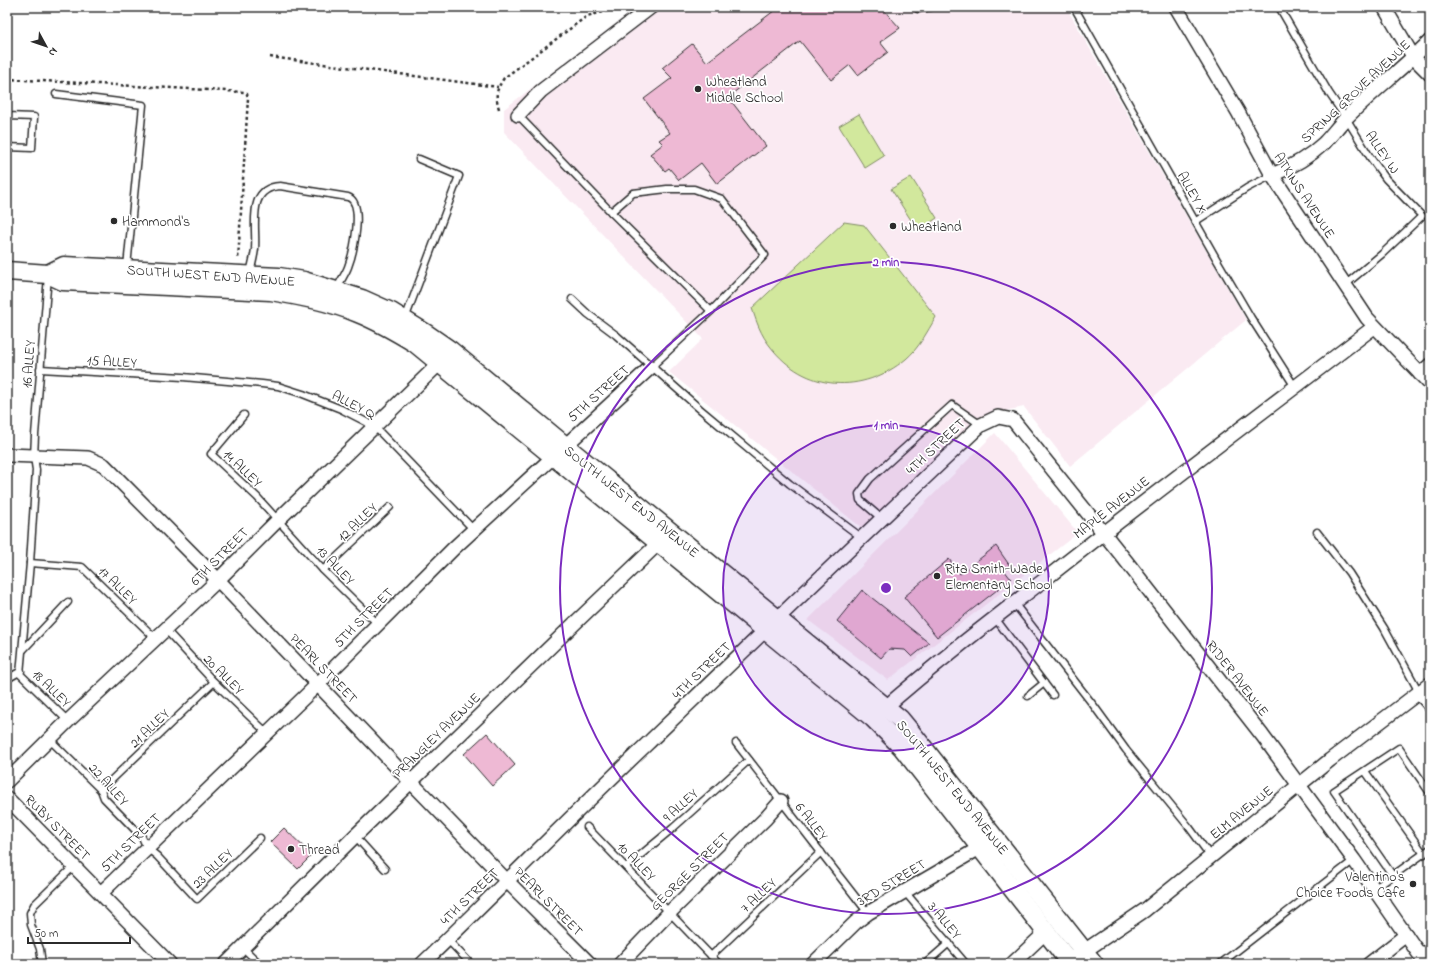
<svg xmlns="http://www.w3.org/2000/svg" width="1437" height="971" font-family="'Indie Flower',sans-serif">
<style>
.built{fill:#faeaf2}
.green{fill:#d2e89d;stroke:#7e8a64}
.building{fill:#eeb9d4;stroke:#2b2b2b}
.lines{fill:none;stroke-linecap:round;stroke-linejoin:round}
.service-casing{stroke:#2b2b2b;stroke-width:9}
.minor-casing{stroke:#2b2b2b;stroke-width:16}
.secondary-casing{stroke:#2b2b2b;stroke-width:21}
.path{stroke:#2b2b2b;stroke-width:2.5;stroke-dasharray:3 3;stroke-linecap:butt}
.service{stroke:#fff;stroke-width:6}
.minor{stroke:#fff;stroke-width:13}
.secondary{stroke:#fff;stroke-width:18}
.ring{fill:none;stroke:#7b2cbf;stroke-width:2}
.poi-dot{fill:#2b2b2b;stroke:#fff;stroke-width:1.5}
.labels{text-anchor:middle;stroke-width:3.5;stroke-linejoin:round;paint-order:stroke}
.poi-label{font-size:14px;fill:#2b2b2b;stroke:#fff;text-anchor:start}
.street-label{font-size:14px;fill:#2b2b2b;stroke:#fff}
.centre{fill:#7b2cbf;stroke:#fff;stroke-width:2}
.ring-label{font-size:12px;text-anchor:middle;font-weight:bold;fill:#7b2cbf;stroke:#fff;stroke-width:3.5;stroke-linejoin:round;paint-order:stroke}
</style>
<rect width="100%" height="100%" fill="#fff"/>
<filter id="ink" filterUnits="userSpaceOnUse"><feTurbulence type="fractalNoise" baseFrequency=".025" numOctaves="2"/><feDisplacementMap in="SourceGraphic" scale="8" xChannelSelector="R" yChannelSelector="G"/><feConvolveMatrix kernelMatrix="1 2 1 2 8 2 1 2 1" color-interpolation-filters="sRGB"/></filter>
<g filter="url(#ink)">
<!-- built -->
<g class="built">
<polygon points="638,7 1066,7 1246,320 1070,466 1024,407 985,415 862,528 669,372 703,339 504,132 504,109"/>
<polygon points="995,433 1078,533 888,680 808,620"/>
</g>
<!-- green -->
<g class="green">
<polygon points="859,114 884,156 865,168 839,126"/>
<polygon points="911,177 937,218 918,231 891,189"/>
<path d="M844,222l20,3 72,92c-9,15 -17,31 -30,42 -44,36 -101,33 -136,-13 -9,-11 -14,-25 -18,-38z"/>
</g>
<!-- building -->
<g class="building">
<polygon points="779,7 881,7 900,28 880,42 888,52 858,75 850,65 831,80 800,41 728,97 766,146 717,184 701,163 679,180 669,168 665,171 650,154 663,144 659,140 670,133 644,99 672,78 662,68 692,44 707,62"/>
<polygon points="996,546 1010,566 1004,570 1011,579 937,637 904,597 949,559 960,574"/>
<polygon points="862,590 929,643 912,657 905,650 889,649 881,658 837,621"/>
<polygon points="487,733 515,765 492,786 464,754"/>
<polygon points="284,828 312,855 298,869 270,842"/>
</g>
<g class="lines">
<!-- service casing -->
<g class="service-casing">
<g id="service">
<polyline points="915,7 918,9 931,7"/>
<polyline points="1074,7 1217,260 1251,318 1295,387"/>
<polyline points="1279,7 1329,93 1346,118 1370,157 1386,179 1422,216 1382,254 1345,285"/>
<polyline points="56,94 143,105 127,267"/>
<polyline points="518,115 611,212 711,311 651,367"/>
<polyline points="7,116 34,117 32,148 7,147"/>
<polyline points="611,212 633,193 667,189 694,189 722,199 765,255 711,311"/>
<polyline points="1196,221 1247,188 1272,175"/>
<path d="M250,273c2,-8 4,-16 5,-24 2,-23 -9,-61 25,-63l68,11c17,6 5,57 0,70 -3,8 -8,14 -11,22"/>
<polyline points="48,276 35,435 34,457 36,470 30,563 20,674 68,721"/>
<polyline points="572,299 588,314 616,335 700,409 790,484 861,537"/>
<polyline points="405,319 459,176 419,159"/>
<polyline points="40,369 183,377 262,384 278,386 303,394 341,409 374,426 474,530"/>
<polyline points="244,415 211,454 257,497 323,570 378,624"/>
<polyline points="881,518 860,500 859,494 870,479 952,405 981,425"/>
<polyline points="1317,532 1349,573 1384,628 1419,692"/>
<polyline points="30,563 82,567 156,639"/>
<polyline points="323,570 390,507"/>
<polyline points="1014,603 1094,706 1126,750 1189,827 1211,857"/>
<polyline points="995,618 1053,695"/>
<polyline points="166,630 214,682 267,733"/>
<polyline points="23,650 68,602"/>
<polyline points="7,679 21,671"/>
<polyline points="1028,696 1044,683"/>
<polyline points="49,739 101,790 104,798 142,837 147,848 157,856 197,899 260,838"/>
<polyline points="736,743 868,913"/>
<polyline points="1365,771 1424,854"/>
<polyline points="101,790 214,682"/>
<polyline points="587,827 719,964"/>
<polyline points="355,836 385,869"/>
<polyline points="626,867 673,828 749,760"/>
<polyline points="1393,876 1334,791 1399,748 1430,793"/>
<polyline points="1374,889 1430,849"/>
<polyline points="905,892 966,964"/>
<polyline points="447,939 471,964"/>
<polyline points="242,947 260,964"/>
<polyline points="1416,949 1430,950"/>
<polyline points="711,956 821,852"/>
<polyline points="42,964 40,949 31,925 30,913 34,905 74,866"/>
<polyline points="925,964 949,943"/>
<polyline points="1220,964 1354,860"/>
</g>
</g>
<!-- minor casing -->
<g class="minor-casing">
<g id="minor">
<polyline points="1176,7 1238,112 1272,175 1367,318 1430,384"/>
<polyline points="1384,7 1414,58 1430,74"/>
<polyline points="518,115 541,91 651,7"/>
<path d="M1272,175c20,-8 36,-17 52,-32 8,-8 14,-17 22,-25 27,-27 57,-50 84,-77"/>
<polyline points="1420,374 1430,365"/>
<polyline points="7,455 88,458 104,465 218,580 411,782 507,881 590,964"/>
<polyline points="1419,692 1430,705"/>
<path d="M879,713c53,-47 109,-90 165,-133 109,-86 220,-169 330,-253"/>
<polyline points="7,781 68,721 218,580 278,520 446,357"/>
<polyline points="7,798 170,964"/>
<polyline points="101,893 317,685 454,548 651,367"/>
<polyline points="1077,956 1145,910 1330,760 1430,684"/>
<polyline points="226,964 355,836 575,623 665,537"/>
<path d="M422,964c76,-73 149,-148 226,-221 110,-106 221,-213 333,-318l17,-8 15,3 113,141 136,174 92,125 72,104"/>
<polyline points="620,964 670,912 766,818 781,801"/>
<polyline points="813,964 856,922 868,913 988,843"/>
<polyline points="1012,964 1046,932"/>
<polyline points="1369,964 1406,935"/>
</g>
</g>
<!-- secondary casing -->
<g class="secondary-casing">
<g id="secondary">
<path d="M7,271l41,3 15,7 208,10c30,5 58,10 87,22 20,8 39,19 57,30l458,375 29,29 169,217"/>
<polyline points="48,274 64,266 279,277 304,281 362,299 391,312 425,333 451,351 564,445 900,719 914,736 1094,964"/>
</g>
</g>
<!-- path -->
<g class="path">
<polyline points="270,57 498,87"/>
<polyline points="7,79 244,92 247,94 248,98 238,260"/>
<path d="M499,109c-4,-14 -3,-19 5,-31l83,-62 20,-5 5,-4"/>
</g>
<!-- service -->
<use href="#service" class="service"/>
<!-- minor -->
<use href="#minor" class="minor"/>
<!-- secondary -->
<use href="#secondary" class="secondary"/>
</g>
</g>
<!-- distance rings -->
<circle cx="886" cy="588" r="163" fill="#7b2cbf" fill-opacity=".12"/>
<g class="ring">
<circle cx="886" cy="588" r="163"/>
<circle cx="886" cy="588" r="326"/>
</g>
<!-- markers -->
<g class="poi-dot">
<circle cx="698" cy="89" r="4"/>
<circle cx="114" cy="221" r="4"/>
<circle cx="893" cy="226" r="4"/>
<circle cx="937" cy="576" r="4"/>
<circle cx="291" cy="849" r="4"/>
<circle cx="1413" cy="884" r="4"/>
</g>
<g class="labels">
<!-- poi labels -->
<g class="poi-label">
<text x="706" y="86">Wheatland<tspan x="706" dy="16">Middle School</tspan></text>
<text x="122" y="226">Hammond's</text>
<text x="901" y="231">Wheatland</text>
<text x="945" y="573">Rita Smith-Wade<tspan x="945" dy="16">Elementary School</tspan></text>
<text x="299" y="854">Thread</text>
<text x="1405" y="881" text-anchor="end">Valentino's<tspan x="1405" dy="16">Choice Foods Cafe</tspan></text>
</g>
<!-- street labels -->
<g class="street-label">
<text transform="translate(1355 91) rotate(-43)" y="5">SPRING GROVE AVENUE</text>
<text transform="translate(1383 152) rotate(55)" y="5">ALLEY W</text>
<text transform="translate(1193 192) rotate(60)" y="5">ALLEY X</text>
<text transform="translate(1305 195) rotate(57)" y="5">ATKINS AVENUE</text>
<text transform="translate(211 275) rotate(4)" y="5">SOUTH WEST END AVENUE</text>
<text transform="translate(112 361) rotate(3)" y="5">15 ALLEY</text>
<text transform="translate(28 364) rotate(-86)" y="5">16 ALLEY</text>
<text transform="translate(598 393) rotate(-42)" y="5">5TH STREET</text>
<text transform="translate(354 404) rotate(26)" y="5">ALLEY Q</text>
<text transform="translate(935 446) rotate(-43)" y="5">4TH STREET</text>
<text transform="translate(243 468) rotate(43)" y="5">14 ALLEY</text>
<text transform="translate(632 501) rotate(39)" y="5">SOUTH WEST END AVENUE</text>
<text transform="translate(1111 507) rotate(-38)" y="5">MAPLE AVENUE</text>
<text transform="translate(357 522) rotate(-44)" y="5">12 ALLEY</text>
<text transform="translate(219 556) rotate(-45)" y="5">6TH STREET</text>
<text transform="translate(336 565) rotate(46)" y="5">13 ALLEY</text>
<text transform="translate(118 585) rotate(44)" y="5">17 ALLEY</text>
<text transform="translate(363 617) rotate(-45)" y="5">5TH STREET</text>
<text transform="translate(324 668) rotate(46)" y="5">PEARL STREET</text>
<text transform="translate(701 670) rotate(-44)" y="5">4TH STREET</text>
<text transform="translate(224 674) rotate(45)" y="5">20 ALLEY</text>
<text transform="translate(1238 678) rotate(52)" y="5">RIDER AVENUE</text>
<text transform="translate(52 688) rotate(44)" y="5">18 ALLEY</text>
<text transform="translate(149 728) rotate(-44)" y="5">21 ALLEY</text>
<text transform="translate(436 735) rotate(-44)" y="5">PRANGLEY AVENUE</text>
<text transform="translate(109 784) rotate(48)" y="5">22 ALLEY</text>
<text transform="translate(953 787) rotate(51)" y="5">SOUTH WEST END AVENUE</text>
<text transform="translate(680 805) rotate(-42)" y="5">9 ALLEY</text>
<text transform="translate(1241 812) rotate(-39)" y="5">ELM AVENUE</text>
<text transform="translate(812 821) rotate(52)" y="5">6 ALLEY</text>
<text transform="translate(58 827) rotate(45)" y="5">RUBY STREET</text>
<text transform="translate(130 842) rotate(-44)" y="5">5TH STREET</text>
<text transform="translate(637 861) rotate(46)" y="5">10 ALLEY</text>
<text transform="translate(212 868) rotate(-44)" y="5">23 ALLEY</text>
<text transform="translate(689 871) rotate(-45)" y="5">GEORGE STREET</text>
<text transform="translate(891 882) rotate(-31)" y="5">3RD STREET</text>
<text transform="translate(758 895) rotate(-43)" y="5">7 ALLEY</text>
<text transform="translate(469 896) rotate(-44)" y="5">4TH STREET</text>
<text transform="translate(549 901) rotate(45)" y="5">PEARL STREET</text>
<text transform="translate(945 920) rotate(50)" y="5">3 ALLEY</text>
</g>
</g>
<circle cx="886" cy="588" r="6" class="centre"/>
<g class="ring-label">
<text x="886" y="266">2 min</text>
<text x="886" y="429">1 min</text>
</g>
<!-- margin -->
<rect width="1437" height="971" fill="none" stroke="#fff" stroke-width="24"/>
<rect x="12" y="12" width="1413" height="947" fill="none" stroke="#2b2b2b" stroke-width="1.5" filter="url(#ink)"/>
<!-- north arrow -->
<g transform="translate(46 46) rotate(130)" stroke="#ffffff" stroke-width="3" paint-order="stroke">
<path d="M0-3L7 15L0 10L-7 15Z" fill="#2b2b2b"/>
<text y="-6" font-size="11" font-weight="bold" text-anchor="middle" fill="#2b2b2b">N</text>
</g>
<!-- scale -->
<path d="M28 937v6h102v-6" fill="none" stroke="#2b2b2b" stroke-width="2"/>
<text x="34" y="937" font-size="12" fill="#2b2b2b" stroke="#ffffff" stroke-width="3" paint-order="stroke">50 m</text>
</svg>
